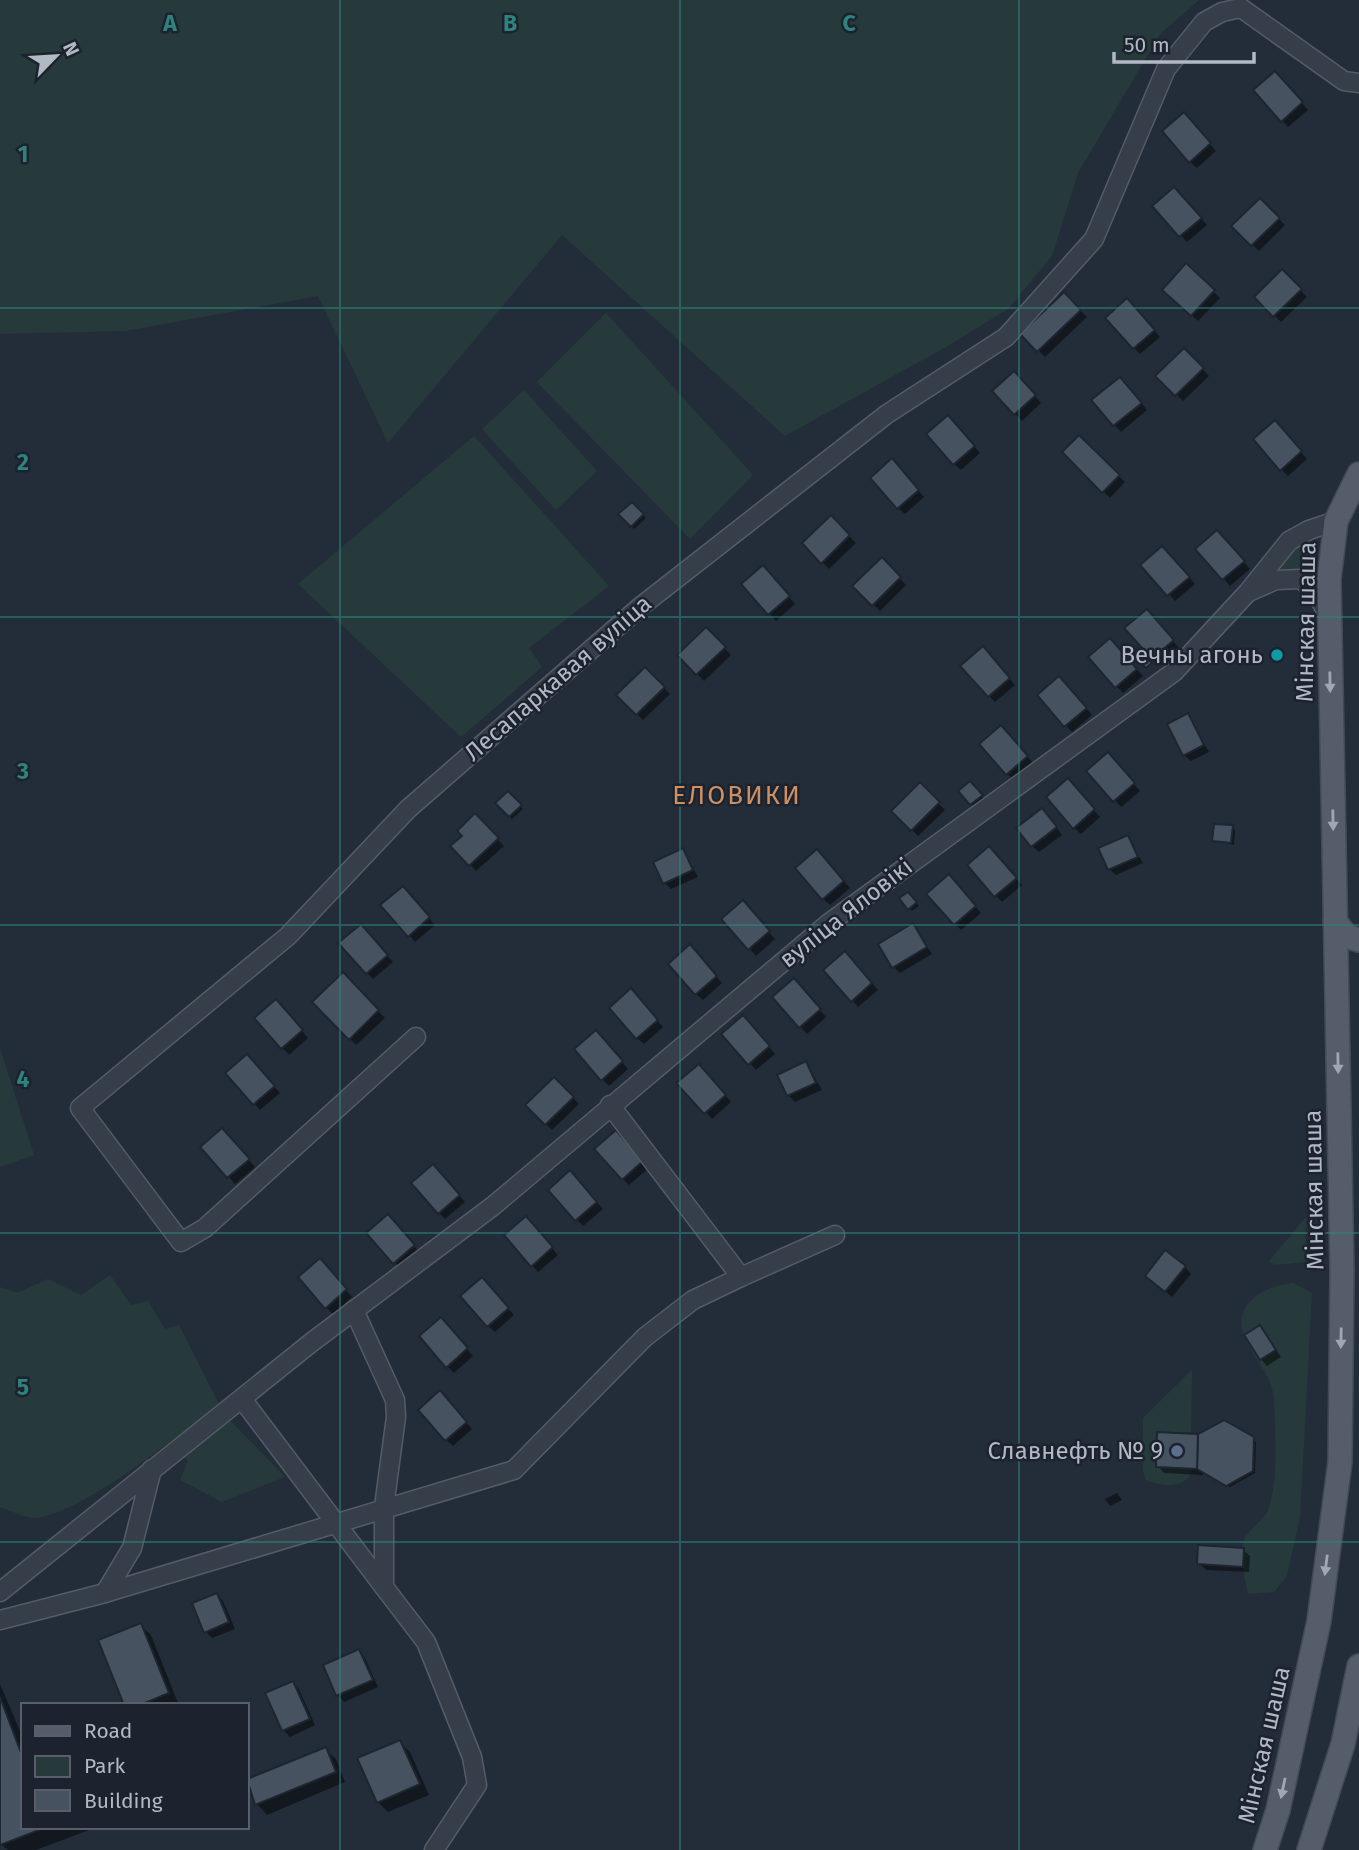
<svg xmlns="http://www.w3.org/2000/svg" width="1359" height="1850" font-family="'Fira Sans',sans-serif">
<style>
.green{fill:#263a3b}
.shadow{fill:#0007}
.building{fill:#465260;stroke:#1d2530;stroke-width:2}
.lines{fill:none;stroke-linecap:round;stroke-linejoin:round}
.minor-casing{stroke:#545c67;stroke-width:21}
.major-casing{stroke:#424a55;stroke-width:26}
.minor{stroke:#363e49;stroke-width:18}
.major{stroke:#545d69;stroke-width:23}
.oneway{fill:#9ea7b3}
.grid{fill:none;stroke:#2f837f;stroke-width:2;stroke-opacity:0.55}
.culture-dot{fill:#0f9aa8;stroke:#1c232e;stroke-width:2.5}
.service-dot{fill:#5c6f8a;stroke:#1c232e;stroke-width:2.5}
.labels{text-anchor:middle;stroke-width:5;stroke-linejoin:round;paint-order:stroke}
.street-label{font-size:24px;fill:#b1b9c5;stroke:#1c232e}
.poi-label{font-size:24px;fill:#b1b9c5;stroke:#1c232e;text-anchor:end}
.neighbourhood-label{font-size:26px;letter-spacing:2px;fill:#ce9063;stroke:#1c232e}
.grid-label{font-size:23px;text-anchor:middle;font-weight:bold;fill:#2f837f;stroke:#1c232e;stroke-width:5;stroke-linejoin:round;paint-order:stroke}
</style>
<rect width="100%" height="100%" fill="#232d39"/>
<!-- green -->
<g class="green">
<polygon points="0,0 1199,0 1160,34 1078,173 1052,256 1008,309 946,347 785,436 562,235 388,443 318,296 125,331 0,334"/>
<polygon points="606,313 753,475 690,539 537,382"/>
<polygon points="524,390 597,471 556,510 482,429"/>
<polygon points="474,436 609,586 529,648 542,667 461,737 298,584"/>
<path d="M1306,544l6,11 -1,12c-9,6 -20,9 -30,2v-7l16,-15z"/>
<polygon points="0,1048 34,1155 0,1167"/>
<polygon points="1306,1217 1305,1262 1274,1265 1269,1261"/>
<path d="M110,1275l21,30 17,-4 17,28 14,-4 45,89 61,63 -63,25 -42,-22 8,-19 -14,-22c-35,25 -95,72 -137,79 -11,1 -27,-8 -37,-11v-220l17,6 31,-14 33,16z"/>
<path d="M1293,1283l19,10 -12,224 -13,59 -13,16 -26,2c-3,-16 -11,-44 -2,-58 7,-11 20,-17 23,-29 10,-32 6,-74 5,-107 -1,-30 -38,-57 -32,-84 6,-22 31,-31 51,-33z"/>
<path d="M1192,1370l-1,64 -34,-2 -1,34 36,3c-4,20 -31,18 -46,11l-3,-9v-53z"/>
</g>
<!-- shadow -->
<g class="shadow">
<polygon points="1282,80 1308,110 1288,127 1282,120"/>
<polygon points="1190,121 1216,151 1197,168 1190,162"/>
<polygon points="1181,195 1207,225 1187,242 1155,206"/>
<polygon points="1260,200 1285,225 1259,251 1234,226"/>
<polygon points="1186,266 1220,298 1198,321 1165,290"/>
<polygon points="1282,271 1307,297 1281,322 1256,297"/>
<polygon points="1064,294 1087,317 1045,357 1022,334"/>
<polygon points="1134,307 1160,337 1140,354 1134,348"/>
<polygon points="1184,350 1209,376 1183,401 1158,376"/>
<polygon points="1014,373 1041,403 1022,421 994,391"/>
<polygon points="1127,385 1147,410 1121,432 1094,401"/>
<polygon points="954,423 980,453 961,470 954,464"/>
<polygon points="1281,429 1307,459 1288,476 1281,469"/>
<polygon points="1079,437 1125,482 1110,498 1064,452"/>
<polygon points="898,467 924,497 905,514 898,508"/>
<polygon points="632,504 646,518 634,529 621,514"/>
<polygon points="831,518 856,543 829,569 804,543"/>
<polygon points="1224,539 1250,569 1230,586 1198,549"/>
<polygon points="1169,554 1195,584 1175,601 1143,565"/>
<polygon points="882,560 906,585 880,611 855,586"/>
<polygon points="769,574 795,604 776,621 743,584"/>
<polygon points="1153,618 1179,648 1159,665 1127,628"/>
<polygon points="706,629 731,655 704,681 679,655"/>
<polygon points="1116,647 1143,676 1123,693 1090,657"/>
<polygon points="989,655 1015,685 995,702 989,696"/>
<polygon points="645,669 670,694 643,720 619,695"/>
<polygon points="1066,685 1092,715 1072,732 1066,726"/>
<polygon points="1188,715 1209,752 1191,761 1184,755"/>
<polygon points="1007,733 1033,763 1014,780 1007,774"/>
<polygon points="1114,761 1140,791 1121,807 1088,771"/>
<polygon points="970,783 984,799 974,807 960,792"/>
<polygon points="920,785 945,810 918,836 893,811"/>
<polygon points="1074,787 1100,817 1081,834 1074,828"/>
<polygon points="508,793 523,809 512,819 498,803"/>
<polygon points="475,816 504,846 476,871 453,846 464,836"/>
<polygon points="1049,817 1062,835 1039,852 1032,846"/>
<polygon points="1232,827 1235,830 1234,845 1214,840"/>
<polygon points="1127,837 1143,863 1116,875 1109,869"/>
<polygon points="683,850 698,877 671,889 665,883"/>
<polygon points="996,855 1022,885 1002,902 996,896"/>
<polygon points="823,858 850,888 830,905 823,899"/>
<polygon points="955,883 981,913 961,930 955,924"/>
<polygon points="908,894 919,906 912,911 901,899"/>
<polygon points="409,895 435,925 415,942 409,935"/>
<polygon points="749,909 775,939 756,956 723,919"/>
<polygon points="913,925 932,954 900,973 894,967"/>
<polygon points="367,933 393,962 373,979 367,973"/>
<polygon points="696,953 722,983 703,1000 696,994"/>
<polygon points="852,960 878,990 858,1007 852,1000"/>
<polygon points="343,975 385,1018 356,1045 315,1002"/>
<polygon points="800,987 826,1017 807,1034 774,997"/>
<polygon points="637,997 663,1027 644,1044 637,1038"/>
<polygon points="282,1008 308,1038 289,1055 256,1018"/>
<polygon points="749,1024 775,1054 756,1070 723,1034"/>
<polygon points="602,1039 628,1069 609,1086 602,1079"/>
<polygon points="254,1063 280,1093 260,1110 254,1103"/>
<polygon points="806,1063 822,1090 795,1102 788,1095"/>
<polygon points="705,1072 731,1102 712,1119 679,1083"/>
<polygon points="554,1079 579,1104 552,1130 527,1105"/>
<polygon points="616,1132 649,1168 629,1185 623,1179"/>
<polygon points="229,1137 255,1167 235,1184 203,1147"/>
<polygon points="439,1172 465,1202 445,1219 439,1213"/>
<polygon points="576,1179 603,1209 583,1226 550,1190"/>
<polygon points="394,1222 420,1253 401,1269 368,1233"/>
<polygon points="532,1225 558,1255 538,1272 532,1265"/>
<polygon points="326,1267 352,1297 333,1314 326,1307"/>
<polygon points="1185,1267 1191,1274 1172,1297 1153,1282"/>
<polygon points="488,1285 514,1315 495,1332 488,1326"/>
<polygon points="447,1326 473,1356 454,1373 447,1366"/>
<polygon points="1260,1327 1281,1357 1267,1366 1261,1359"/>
<polygon points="446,1399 472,1429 453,1446 446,1440"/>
<polygon points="1252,1439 1256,1442 1255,1473 1230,1487 1203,1472 1203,1475 1164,1473 1158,1466"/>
<polygon points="1117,1493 1122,1500 1110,1506 1105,1499"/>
<polygon points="1243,1550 1250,1556 1249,1572 1206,1570 1199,1563"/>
<polygon points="217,1595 223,1601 235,1629 212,1638 206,1632"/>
<polygon points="140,1625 151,1635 178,1703 126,1705"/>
<polygon points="359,1652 365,1658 378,1687 344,1702 338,1695"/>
<polygon points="292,1683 299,1689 315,1725 290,1737 283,1730"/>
<polygon points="0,1684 23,1738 23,1827 97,1827 36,1850 8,1850 1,1844"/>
<polygon points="399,1742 410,1752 429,1795 388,1812 378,1802"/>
<polygon points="325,1749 336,1759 345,1782 267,1815 257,1804 247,1781"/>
</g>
<!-- building -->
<g class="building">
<polygon points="1275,71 1303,102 1281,122 1253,90"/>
<polygon points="1184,112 1211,143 1189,163 1162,131"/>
<polygon points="1174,187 1202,218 1179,237 1152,206"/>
<polygon points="1260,198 1280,218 1251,246 1231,226"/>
<polygon points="1186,263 1215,290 1191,316 1162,290"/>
<polygon points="1282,269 1302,289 1273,317 1254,297"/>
<polygon points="1064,292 1081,310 1037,352 1020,334"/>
<polygon points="1127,298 1155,330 1133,349 1105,318"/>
<polygon points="1184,348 1204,368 1175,396 1155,376"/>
<polygon points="1014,371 1036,395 1014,415 992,391"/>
<polygon points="1120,377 1142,403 1113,426 1091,400"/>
<polygon points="948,415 975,446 953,465 926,434"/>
<polygon points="1275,420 1302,451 1280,471 1253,439"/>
<polygon points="1079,435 1120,475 1102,493 1062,452"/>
<polygon points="892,458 919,490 897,509 870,478"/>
<polygon points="632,502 644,514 631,527 618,514"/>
<polygon points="831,515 850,535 821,564 802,543"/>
<polygon points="1217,530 1245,561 1222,580 1195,549"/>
<polygon points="1162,546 1190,577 1167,596 1140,565"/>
<polygon points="882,557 901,577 872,606 852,586"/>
<polygon points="763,565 790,596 768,615 741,584"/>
<polygon points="1147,609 1174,640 1152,659 1124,628"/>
<polygon points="706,627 726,647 696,675 677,655"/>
<polygon points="1110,638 1137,669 1115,688 1088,657"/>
<polygon points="983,646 1010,678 988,697 960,666"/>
<polygon points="1137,648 1152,663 1146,668 1132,654"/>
<polygon points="645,667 665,687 636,715 616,695"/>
<polygon points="1059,676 1087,708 1064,727 1037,695"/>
<polygon points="1188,713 1204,745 1183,756 1167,724"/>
<polygon points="1001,725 1028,756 1006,775 979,744"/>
<polygon points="1108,752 1135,783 1113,802 1086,771"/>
<polygon points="1068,778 1095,809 1073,829 1046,797"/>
<polygon points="970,781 983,795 970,805 958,791"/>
<polygon points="920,782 940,802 911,831 891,811"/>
<polygon points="508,791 522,805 509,817 495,803"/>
<polygon points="1042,808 1057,827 1031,847 1016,828"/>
<polygon points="475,813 499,838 469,866 450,846 462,836 457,831"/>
<polygon points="1214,824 1233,825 1231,843 1212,841"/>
<polygon points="1128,835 1138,857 1108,870 1098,848"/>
<polygon points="989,846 1017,878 994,897 967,865"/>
<polygon points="683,848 693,870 663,884 653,862"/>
<polygon points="817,849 844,881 822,900 795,868"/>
<polygon points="949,874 976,906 954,925 926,894"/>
<polygon points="403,886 430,917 408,937 380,905"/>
<polygon points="908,892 917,902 908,910 899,898"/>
<polygon points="743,900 770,931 748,950 721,919"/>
<polygon points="913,923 927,947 892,968 878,944"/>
<polygon points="361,924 388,955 366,974 338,943"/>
<polygon points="690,944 717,976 695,995 668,964"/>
<polygon points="845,951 872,983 851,1002 823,970"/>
<polygon points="343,972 379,1010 349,1040 312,1002"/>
<polygon points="794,978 821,1009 799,1028 772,997"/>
<polygon points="631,988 658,1020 636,1039 609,1008"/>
<polygon points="276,999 303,1030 281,1049 254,1018"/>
<polygon points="743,1015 770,1046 748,1065 721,1034"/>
<polygon points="596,1030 623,1061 601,1081 574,1049"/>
<polygon points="247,1054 275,1086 253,1105 225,1073"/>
<polygon points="806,1061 816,1083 787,1096 777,1075"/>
<polygon points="699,1064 726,1095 704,1114 676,1083"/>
<polygon points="554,1077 574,1097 545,1125 525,1105"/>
<polygon points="222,1128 250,1159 227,1178 200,1147"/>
<polygon points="616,1130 643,1161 622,1180 594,1149"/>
<polygon points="433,1164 460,1195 438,1214 411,1183"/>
<polygon points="570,1170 597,1202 575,1221 548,1190"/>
<polygon points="388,1214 415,1245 393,1264 366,1233"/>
<polygon points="526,1216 553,1247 531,1267 504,1235"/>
<polygon points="1165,1250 1186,1266 1165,1292 1145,1276"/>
<polygon points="320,1258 347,1289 325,1309 298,1277"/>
<polygon points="482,1277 509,1308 487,1327 460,1296"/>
<polygon points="441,1317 468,1348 446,1368 419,1336"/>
<polygon points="1260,1325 1276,1350 1260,1360 1244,1335"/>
<polygon points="440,1390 467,1422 445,1441 418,1410"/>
<polygon points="1224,1420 1254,1437 1253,1471 1226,1486 1197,1469 1198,1434"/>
<polygon points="1157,1432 1198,1434 1197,1469 1156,1467"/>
<polygon points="1198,1545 1244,1548 1243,1567 1197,1564"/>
<polygon points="217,1593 229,1622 204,1633 192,1603"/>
<polygon points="141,1623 169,1693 140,1705 124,1705 98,1640"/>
<polygon points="359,1649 373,1680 336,1696 323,1665"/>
<polygon points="293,1681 310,1719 282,1731 265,1693"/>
<polygon points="0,1697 23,1758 23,1827 47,1827 0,1845"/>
<polygon points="400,1740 420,1784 377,1803 357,1758"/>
<polygon points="326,1747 336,1772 255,1805 247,1779"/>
</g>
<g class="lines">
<!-- minor casing -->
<g class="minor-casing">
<g id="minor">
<polyline points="1251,591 1276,580 1301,579 1316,593 1328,614"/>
<polyline points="416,1037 205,1228 181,1242 80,1108 288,936 408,809 640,607 887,414 1006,337 1094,239 1166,69 1204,22 1222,12 1241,8 1344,81 1359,83"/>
<polyline points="741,1277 835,1235"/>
<polyline points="354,1310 395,1400 396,1417 384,1507 384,1587 426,1642 472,1757 477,1785 434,1850"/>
<polyline points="242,1399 384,1587"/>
<polyline points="0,1592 312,1342 493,1206 829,923 1174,672 1248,592 1289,541 1309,530 1336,521"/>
<polyline points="105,1593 132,1548 152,1469"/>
<polyline points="0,1620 105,1593 514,1470 645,1337 693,1300 741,1277 610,1105"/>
</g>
</g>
<!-- major casing -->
<g class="major-casing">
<g id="major">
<polyline points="1335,921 1346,936 1359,940"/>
<polyline points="1265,1850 1278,1810 1319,1621 1340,1462 1342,1270 1329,579 1336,521 1359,474"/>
<polyline points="1309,1850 1343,1744 1359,1666"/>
</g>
</g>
<!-- minor -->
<use href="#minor" class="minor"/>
<!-- major -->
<use href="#major" class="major"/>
</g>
<!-- one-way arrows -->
<defs><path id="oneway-solid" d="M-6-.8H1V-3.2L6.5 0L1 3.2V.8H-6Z" transform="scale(1.75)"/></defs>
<g class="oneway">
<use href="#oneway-solid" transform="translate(1330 682) rotate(89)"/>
<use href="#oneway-solid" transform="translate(1333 820) rotate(89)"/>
<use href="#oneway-solid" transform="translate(1338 1063) rotate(89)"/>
<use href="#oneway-solid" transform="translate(1341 1338) rotate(91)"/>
<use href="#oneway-solid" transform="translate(1326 1565) rotate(97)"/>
<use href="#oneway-solid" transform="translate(1283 1788) rotate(102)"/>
</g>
<!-- grid -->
<path class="grid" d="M340,0v1850M680,0v1850M1019,0v1850M0,308h1359M0,617h1359M0,925h1359M0,1233h1359M0,1542h1359"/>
<!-- markers -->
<circle class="culture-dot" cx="1277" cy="655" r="7"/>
<circle class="service-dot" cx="1177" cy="1451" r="7"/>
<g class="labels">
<!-- street labels -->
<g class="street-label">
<text transform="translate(1306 622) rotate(-89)" y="8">Мінская шаша</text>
<text transform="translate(558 678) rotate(-41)" y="8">Лесапаркавая вуліца</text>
<text transform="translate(846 913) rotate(-38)" y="8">вуліца Яловікі</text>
<text transform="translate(1314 1190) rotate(-91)" y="8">Мінская шаша</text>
<text transform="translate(1264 1745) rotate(-77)" y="8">Мінская шаша</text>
</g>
<!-- poi labels -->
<g class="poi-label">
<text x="1263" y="663">Вечны агонь</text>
<text x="1163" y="1459">Славнефть № 9</text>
</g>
<!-- neighbourhood labels -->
<g class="neighbourhood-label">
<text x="737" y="804">ЕЛОВИКИ</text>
</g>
</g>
<g class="grid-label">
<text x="170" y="31">A</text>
<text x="510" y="31">B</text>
<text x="849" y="31">C</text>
<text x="23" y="162">1</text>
<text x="23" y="470">2</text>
<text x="23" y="779">3</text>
<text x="23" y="1087">4</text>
<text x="23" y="1395">5</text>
</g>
<!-- legend -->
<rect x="21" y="1703" width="228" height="126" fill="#1c232e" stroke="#585f6a" stroke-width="2"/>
<rect x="35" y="1726" width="35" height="10" fill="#545d69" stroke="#585f6a" stroke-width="2"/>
<text x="84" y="1738" font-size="21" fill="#b1b9c5">Road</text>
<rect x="35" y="1756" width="35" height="21" fill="#263a3b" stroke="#585f6a" stroke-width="2"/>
<text x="84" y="1773" font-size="21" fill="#b1b9c5">Park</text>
<rect x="35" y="1790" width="35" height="21" fill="#465260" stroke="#585f6a" stroke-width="2"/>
<text x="84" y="1808" font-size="21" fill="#b1b9c5">Building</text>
<!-- north arrow -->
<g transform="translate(56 56) rotate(65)" stroke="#1c232e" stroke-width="5" paint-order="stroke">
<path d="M0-5L12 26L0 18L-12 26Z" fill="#b1b9c5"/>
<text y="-10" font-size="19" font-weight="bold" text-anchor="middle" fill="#b1b9c5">N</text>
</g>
<!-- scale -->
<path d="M1114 52v10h140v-10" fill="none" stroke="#b1b9c5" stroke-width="3.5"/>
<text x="1124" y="52" font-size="21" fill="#b1b9c5" stroke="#1c232e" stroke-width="5" paint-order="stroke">50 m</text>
</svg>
